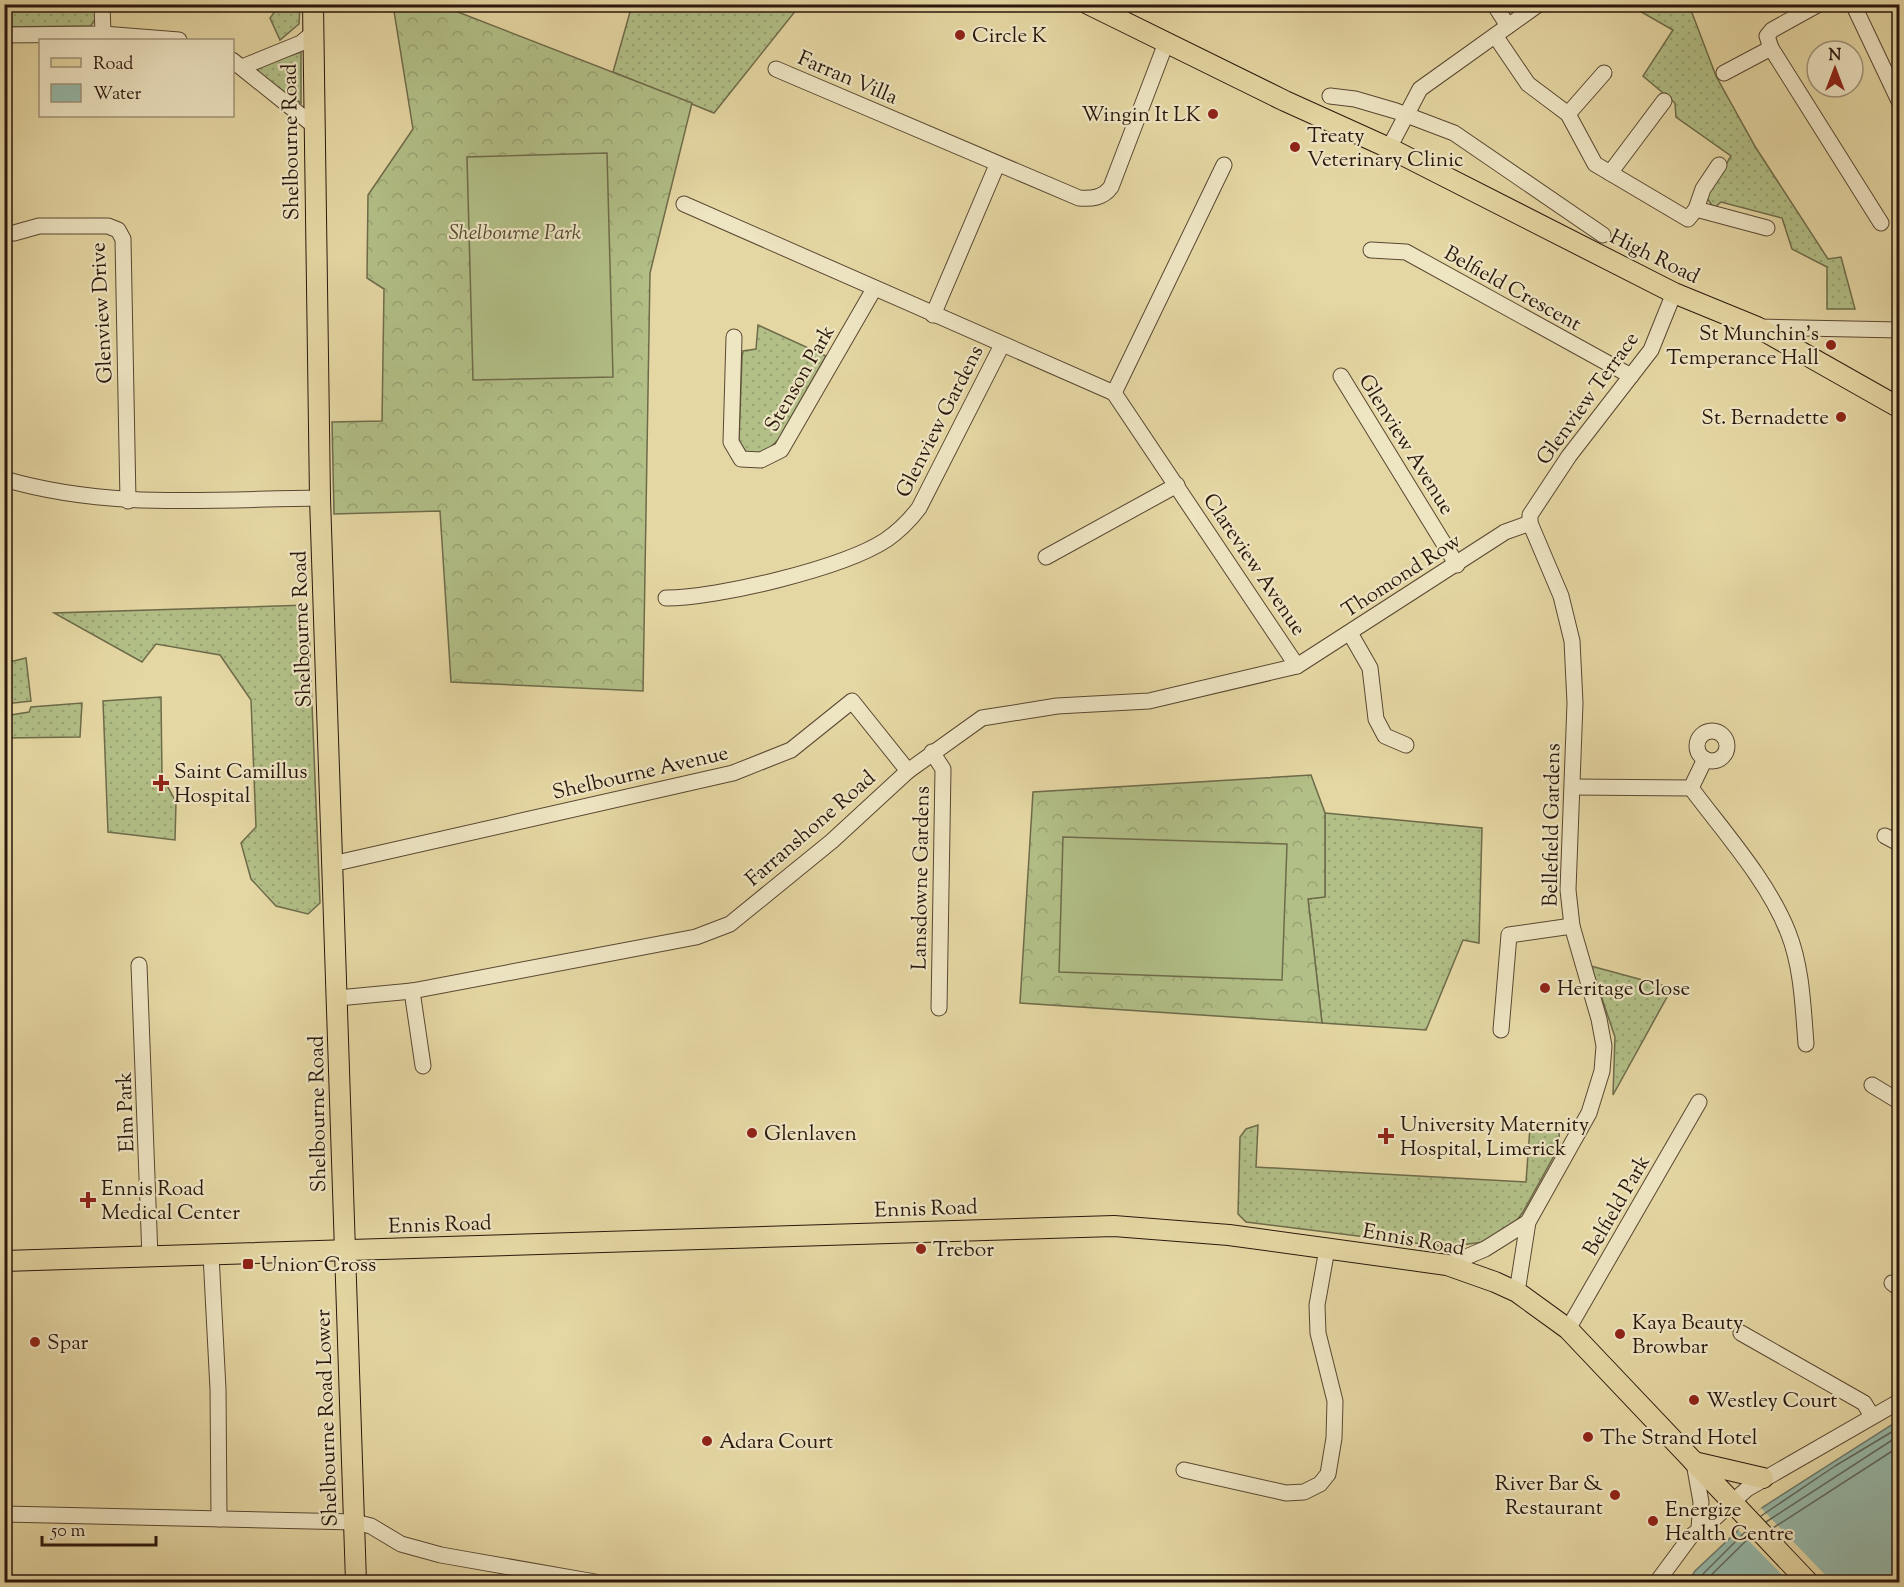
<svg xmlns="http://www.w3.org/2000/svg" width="1904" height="1587" font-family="'Sorts Mill Goudy',serif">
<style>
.grass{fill:url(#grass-dots);stroke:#6e6b4a;stroke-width:1.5}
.forest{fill:url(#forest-crowns);stroke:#6e6b4a;stroke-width:1.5}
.pitch{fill:#b2bf87;stroke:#6e6b4a;stroke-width:1.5}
.water{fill:#96b9aa;stroke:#6b786b;stroke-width:1.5}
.pier{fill:#e5d7a3}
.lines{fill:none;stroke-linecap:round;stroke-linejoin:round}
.shore{stroke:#60685c;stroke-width:1.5}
.minor-casing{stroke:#594732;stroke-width:17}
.major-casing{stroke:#2a170d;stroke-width:22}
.minor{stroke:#eee5c3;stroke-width:15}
.major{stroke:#e5d7a3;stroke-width:20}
.poi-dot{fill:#8f2418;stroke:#eee5c3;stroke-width:2}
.labels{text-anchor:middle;stroke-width:4.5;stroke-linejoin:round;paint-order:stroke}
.poi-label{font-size:21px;fill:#2a170d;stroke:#eee5c3;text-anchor:start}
.street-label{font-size:21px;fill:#2a170d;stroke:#eee5c3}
.park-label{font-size:21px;font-style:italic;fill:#534932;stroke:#eee5c3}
</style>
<defs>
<pattern id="grass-dots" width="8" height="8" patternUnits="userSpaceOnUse" patternTransform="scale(1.5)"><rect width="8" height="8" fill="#b2bf87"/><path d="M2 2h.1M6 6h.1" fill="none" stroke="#99a373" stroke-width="1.8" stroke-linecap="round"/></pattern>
<pattern id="forest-crowns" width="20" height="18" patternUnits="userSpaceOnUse" patternTransform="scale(1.5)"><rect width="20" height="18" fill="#b2bf87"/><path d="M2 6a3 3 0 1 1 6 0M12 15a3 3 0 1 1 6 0" fill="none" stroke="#99a373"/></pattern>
</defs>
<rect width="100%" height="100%" fill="#e5d7a3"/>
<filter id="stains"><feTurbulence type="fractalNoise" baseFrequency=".00333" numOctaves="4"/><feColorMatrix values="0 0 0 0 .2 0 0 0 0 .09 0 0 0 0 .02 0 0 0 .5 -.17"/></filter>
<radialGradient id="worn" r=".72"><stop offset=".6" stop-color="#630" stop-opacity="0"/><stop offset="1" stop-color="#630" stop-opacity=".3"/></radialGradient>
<!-- grass -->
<g class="grass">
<polygon points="781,4 797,9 714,113 613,72 632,5"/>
<polygon points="4,5 97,5 95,21 90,26 5,27"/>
<polygon points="272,5 300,5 299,24 280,40 270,18 276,10"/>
<polygon points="1629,5 1689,5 1716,76 1756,148 1828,259 1841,257 1855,309 1827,309 1827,267 1792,249 1782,218 1721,202 1714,208 1706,197 1731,156 1676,117 1675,103 1643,76 1673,30"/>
<polygon points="301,52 301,103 260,76 257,67"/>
<path d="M758,325l68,31 -48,84c-9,10 -19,16 -32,12l-7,-11 3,-84 1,-6 13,-2z"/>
<polygon points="308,605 320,903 308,914 276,906 251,879 241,843 256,827 251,700 220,655 156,644 142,662 54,613"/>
<polygon points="26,658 31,701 5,704 5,663"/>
<polygon points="161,697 162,776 176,802 175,840 108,832 103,701"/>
<polygon points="82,703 80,737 5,738 5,716 29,712 31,707"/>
<polygon points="1325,813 1482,828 1479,943 1463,940 1426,1030 1322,1023 1308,899 1325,896"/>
<polygon points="1591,966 1672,988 1613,1095 1615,1037"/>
<polygon points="1542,1124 1559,1133 1560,1145 1523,1212 1514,1224 1483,1242 1446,1247 1246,1222 1238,1214 1240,1137 1246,1129 1258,1125 1256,1167 1526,1182 1530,1127"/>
</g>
<!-- forest -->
<g class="forest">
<polygon points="393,5 440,5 692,103 650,273 643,691 451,682 440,511 334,514 332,422 382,421 384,289 367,278 368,195 413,129"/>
<polygon points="1311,775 1325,813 1325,897 1308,899 1322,1023 1020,1003 1033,792"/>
</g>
<!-- pitch -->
<g class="pitch">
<polygon points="607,153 613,377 473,380 467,157"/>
<polygon points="1063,837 1287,844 1282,980 1059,972"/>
</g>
<!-- water -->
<polygon class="water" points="1899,1420 1899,1582 1688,1582 1695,1571 1763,1507"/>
<!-- pier -->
<polygon class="pier" points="1761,1508 1832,1582 1789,1582 1738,1530"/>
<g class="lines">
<!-- shore -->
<g class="shore">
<polyline points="1761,1516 1835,1466 1900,1427"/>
<polyline points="1766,1522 1900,1435"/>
<polyline points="1773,1528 1900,1446"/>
<polyline points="1695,1582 1745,1532"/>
<polyline points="1704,1582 1750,1537"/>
</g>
<!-- minor casing -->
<g class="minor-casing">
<g id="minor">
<polyline points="102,4 103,34"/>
<polyline points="1494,4 1508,26"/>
<polyline points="1853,4 1900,103"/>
<polyline points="4,35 103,34 179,40"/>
<polyline points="1496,37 1528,84 1568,114 1595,164 1688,219 1696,209 1703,189 1719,165"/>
<polyline points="1771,48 1881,223"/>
<polyline points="232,60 313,125"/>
<polyline points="242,67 301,43 313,33"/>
<path d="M776,69l303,129c13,1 24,0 32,-11l55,-144"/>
<polyline points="1724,73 1771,48 1767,36 1772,30 1819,4"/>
<polyline points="1330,96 1355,99 1396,111 1454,133 1603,235"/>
<polyline points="1568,114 1604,73"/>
<polyline points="1389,148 1420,89 1539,4"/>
<polyline points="1610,173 1664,101"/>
<polyline points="684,204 1114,393 1297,666"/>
<polyline points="1696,209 1767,228"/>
<polyline points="14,233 39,226 108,226 118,230 123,239 128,501"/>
<polyline points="1371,250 1406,252 1631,376"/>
<polyline points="933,315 997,165"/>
<polyline points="1759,327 1900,330"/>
<polyline points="734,337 731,442 741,459 761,460 781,450 874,289"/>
<polyline points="1341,376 1457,565"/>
<polyline points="1114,393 1224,165"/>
<path d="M4,479c106,31 208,20 316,19"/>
<polyline points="1046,557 1177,485"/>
<path d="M666,598c52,0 177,-30 220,-58 13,-9 24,-20 33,-32l83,-163"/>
<polyline points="1350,633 1370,668 1376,719 1385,736 1406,745"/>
<circle cx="1712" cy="746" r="15"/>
<polyline points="932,752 943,769 939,1008"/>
<polyline points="1573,787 1691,788 1705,759"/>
<path d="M1691,788c32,43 77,93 97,144 14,35 15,75 18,112"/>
<polyline points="1885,836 1900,844"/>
<polyline points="332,864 733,773 791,750 852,701 908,771"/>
<polyline points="139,965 150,1257"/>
<polyline points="412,991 423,1066"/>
<polyline points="338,998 412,991 696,937 730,924 832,841 908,771 982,718 1057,706 1149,701 1297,666 1505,532 1530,523"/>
<polyline points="1501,1030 1509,935 1572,926"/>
<polyline points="1872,1085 1900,1102"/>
<polyline points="211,1255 218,1389 219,1519"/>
<polyline points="1447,1265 1485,1249 1528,1222"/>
<polyline points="1892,1283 1900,1289"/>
<polyline points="1517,1292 1528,1222 1589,1113 1602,1071 1604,1046 1599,1019 1572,926 1568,890 1575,703 1572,641 1561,596 1530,523 1530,515 1569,456 1651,350 1674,293"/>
<polyline points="1568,1329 1699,1102"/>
<polyline points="1741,1333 1864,1403 1872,1416"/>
<polyline points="1694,1463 1701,1502 1699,1528"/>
<polyline points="1184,1470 1286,1493 1304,1492 1320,1484 1328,1474 1334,1438 1335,1401 1318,1333 1317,1305 1327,1249"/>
<polyline points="4,1514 355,1522 371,1526 401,1544 441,1555 595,1582"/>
<polyline points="1657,1582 1691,1536 1707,1525 1747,1489 1900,1401"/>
</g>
</g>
<!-- major casing -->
<g class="major-casing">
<g id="major">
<polyline points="313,4 320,498 356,1582"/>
<polyline points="1088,4 1285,101 1389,148 1674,293 1757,327 1900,408"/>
<polyline points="4,1261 1114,1226 1229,1235 1447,1265 1495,1282 1517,1292 1568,1329 1808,1582"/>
<polyline points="1694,1462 1763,1478"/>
</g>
</g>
<!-- minor -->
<use href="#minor" class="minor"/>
<!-- major -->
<use href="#major" class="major"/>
</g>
<!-- markers -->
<g class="poi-dot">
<circle cx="960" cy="35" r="6"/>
<circle cx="1213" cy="114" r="6"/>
<circle cx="1295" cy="147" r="6"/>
<circle cx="1831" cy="345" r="6"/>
<circle cx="1841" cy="417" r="6"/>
<path d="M158 774h6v6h6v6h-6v6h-6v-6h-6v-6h6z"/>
<circle cx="1545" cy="988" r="6"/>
<circle cx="752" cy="1133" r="6"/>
<path d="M1383 1127h6v6h6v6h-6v6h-6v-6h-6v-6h6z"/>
<path d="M85 1191h6v6h6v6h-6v6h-6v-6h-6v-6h6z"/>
<circle cx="921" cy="1249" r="6"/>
<rect x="242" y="1258" width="12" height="12" rx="3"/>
<circle cx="1620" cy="1334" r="6"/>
<circle cx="35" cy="1342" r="6"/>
<circle cx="1694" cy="1400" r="6"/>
<circle cx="1588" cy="1437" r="6"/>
<circle cx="707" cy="1441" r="6"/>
<circle cx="1615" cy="1495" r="6"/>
<circle cx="1653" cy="1521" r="6"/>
</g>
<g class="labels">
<!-- poi labels -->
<g class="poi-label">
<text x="972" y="42">Circle K</text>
<text x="1201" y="121" text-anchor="end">Wingin It LK</text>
<text x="1307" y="142">Treaty<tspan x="1307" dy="24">Veterinary Clinic</tspan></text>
<text x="1819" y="340" text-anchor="end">St Munchin's<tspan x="1819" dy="24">Temperance Hall</tspan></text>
<text x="1829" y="424" text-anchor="end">St. Bernadette</text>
<text x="174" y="778">Saint Camillus<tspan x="174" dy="24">Hospital</tspan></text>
<text x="1557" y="995">Heritage Close</text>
<text x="1400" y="1131">University Maternity<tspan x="1400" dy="24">Hospital, Limerick</tspan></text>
<text x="764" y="1140">Glenlaven</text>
<text x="101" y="1195">Ennis Road<tspan x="101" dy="24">Medical Center</tspan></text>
<text x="933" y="1256">Trebor</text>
<text x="260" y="1271">Union Cross</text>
<text x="1632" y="1329">Kaya Beauty<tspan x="1632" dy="24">Browbar</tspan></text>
<text x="47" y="1349">Spar</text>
<text x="1706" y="1407">Westley Court</text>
<text x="1600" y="1444">The Strand Hotel</text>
<text x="719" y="1448">Adara Court</text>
<text x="1603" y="1490" text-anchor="end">River Bar &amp;<tspan x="1603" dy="24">Restaurant</tspan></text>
<text x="1665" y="1516">Energize<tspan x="1665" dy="24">Health Centre</tspan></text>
</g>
<!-- street labels -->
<g class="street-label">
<text transform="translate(848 77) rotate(23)" y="7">Farran Villa</text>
<text transform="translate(290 142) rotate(-91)" y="7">Shelbourne Road</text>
<text transform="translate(1655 256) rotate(26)" y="7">High Road</text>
<text transform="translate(1513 288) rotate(29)" y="7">Belfield Crescent</text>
<text transform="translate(101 313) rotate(-93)" y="7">Glenview Drive</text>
<text transform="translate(799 378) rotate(-60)" y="7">Stenson Park</text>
<text transform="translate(1587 398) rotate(-54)" y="7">Glenview Terrace</text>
<text transform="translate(939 421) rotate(-63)" y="7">Glenview Gardens</text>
<text transform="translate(1407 444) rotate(58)" y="7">Glenview Avenue</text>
<text transform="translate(1255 564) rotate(56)" y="7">Clareview Avenue</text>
<text transform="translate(1401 575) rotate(-33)" y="7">Thomond Row</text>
<text transform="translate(301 629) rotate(-92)" y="7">Shelbourne Road</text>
<text transform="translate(640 772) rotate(-13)" y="7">Shelbourne Avenue</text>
<text transform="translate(1551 825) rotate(-89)" y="7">Bellefield Gardens</text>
<text transform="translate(810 828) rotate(-41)" y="7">Farranshone Road</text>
<text transform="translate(920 878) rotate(-89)" y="7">Lansdowne Gardens</text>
<text transform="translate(125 1112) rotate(-92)" y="7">Elm Park</text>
<text transform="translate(317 1114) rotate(-91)" y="7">Shelbourne Road</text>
<text transform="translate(1616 1205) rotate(-60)" y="7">Belfield Park</text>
<text transform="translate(926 1208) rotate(-2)" y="7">Ennis Road</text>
<text transform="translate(440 1224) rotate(-2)" y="7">Ennis Road</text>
<text transform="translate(1414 1239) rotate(10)" y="7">Ennis Road</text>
<text transform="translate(326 1418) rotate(-92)" y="7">Shelbourne Road Lower</text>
</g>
<!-- park labels -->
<g class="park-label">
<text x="515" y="239">Shelbourne Park</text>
</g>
</g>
<!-- margin -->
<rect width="1904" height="1587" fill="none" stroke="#e5d7a3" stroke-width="24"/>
<rect x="6" y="6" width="1892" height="1575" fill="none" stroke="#2a170d" stroke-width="3"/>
<rect x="12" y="12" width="1880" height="1563" fill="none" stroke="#2a170d" stroke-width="1.5"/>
<!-- legend -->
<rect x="39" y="39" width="195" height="78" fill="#eee5c3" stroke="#a0937a" stroke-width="1.5"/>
<rect x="51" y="58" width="30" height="9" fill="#e5d7a3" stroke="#a0937a" stroke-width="1.5"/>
<text x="93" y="69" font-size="18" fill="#2a170d">Road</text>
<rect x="51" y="84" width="30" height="18" fill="#96b9aa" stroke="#a0937a" stroke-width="1.5"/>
<text x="93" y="99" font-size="18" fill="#2a170d">Water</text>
<!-- north arrow -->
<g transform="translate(1835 69)"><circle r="28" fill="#eee5c3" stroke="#a0937a" stroke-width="1.5"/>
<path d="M0-4.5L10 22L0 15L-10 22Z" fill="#8f2418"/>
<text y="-9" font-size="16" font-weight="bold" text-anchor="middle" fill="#2a170d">N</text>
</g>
<!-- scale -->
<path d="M42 1536v9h114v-9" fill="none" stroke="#2a170d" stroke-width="3"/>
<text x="51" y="1536" font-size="18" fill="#2a170d" stroke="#eee5c3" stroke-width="4.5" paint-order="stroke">50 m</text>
<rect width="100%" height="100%" filter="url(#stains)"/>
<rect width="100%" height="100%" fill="url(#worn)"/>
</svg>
